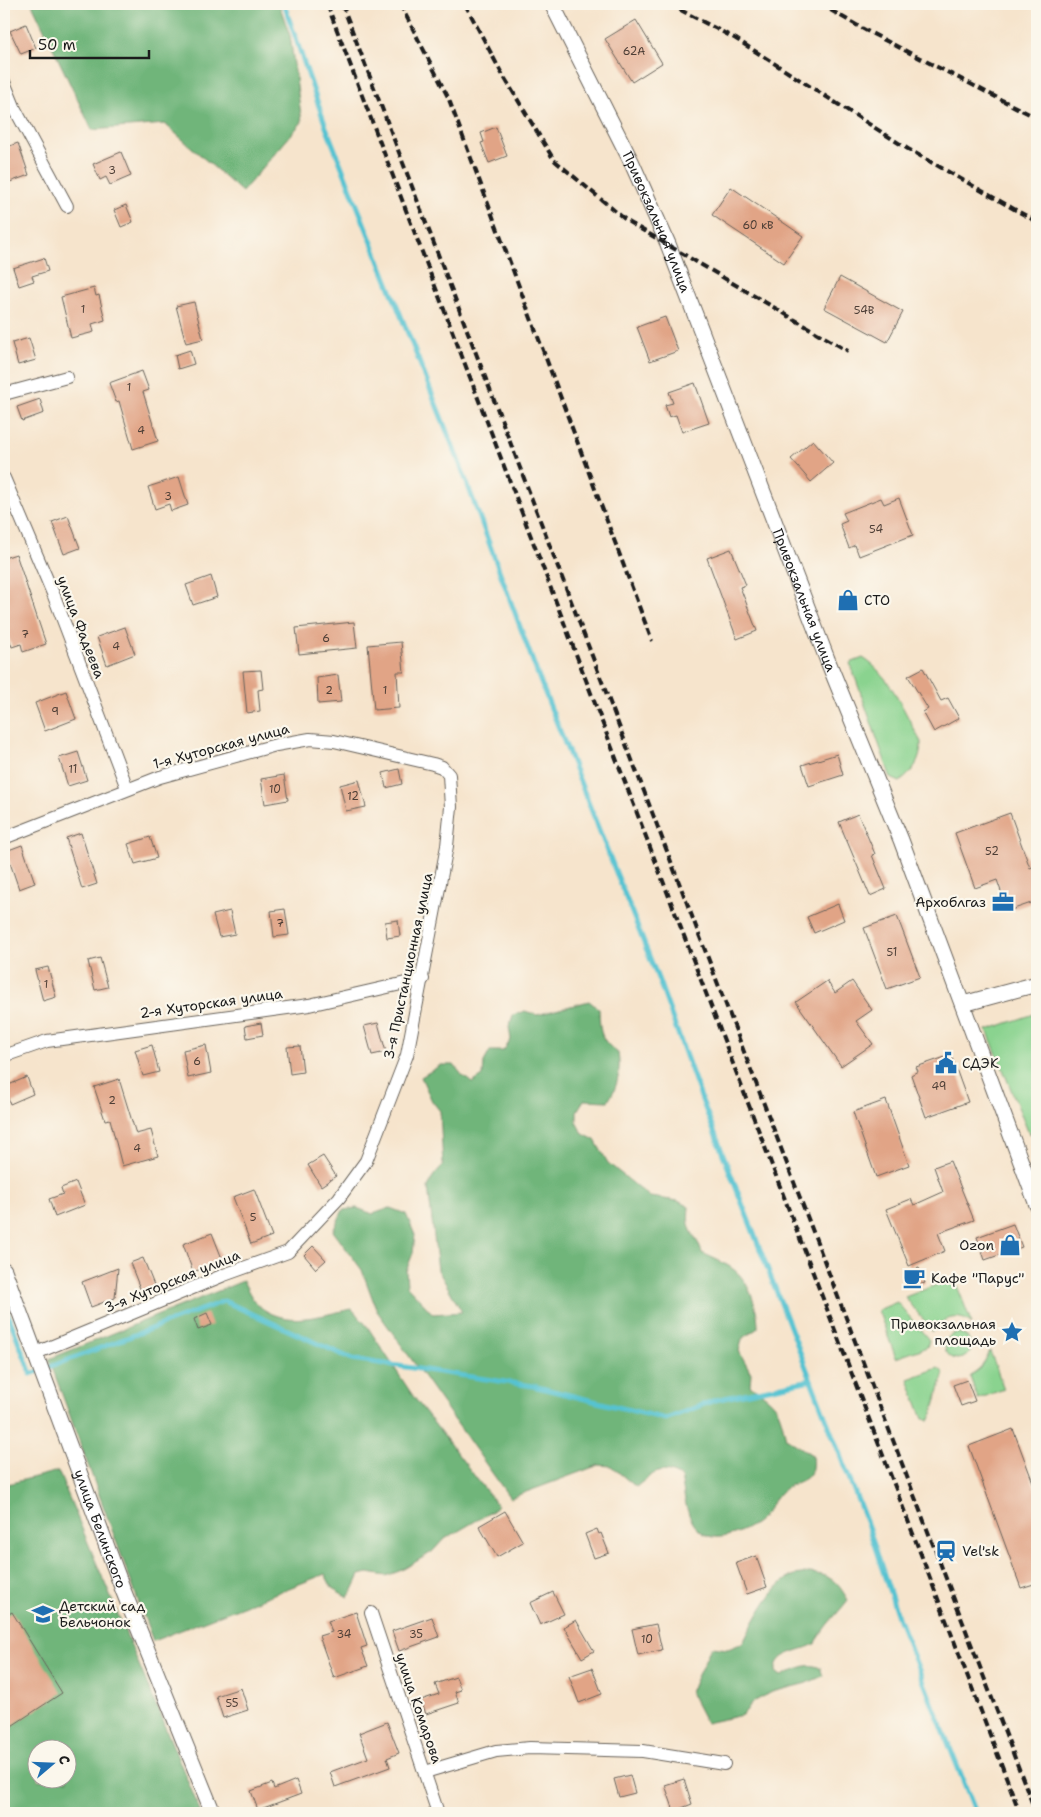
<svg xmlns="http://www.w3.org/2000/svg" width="1041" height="1817" font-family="'Shantell Sans',sans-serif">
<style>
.green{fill:#8ad38f;stroke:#537856}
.forest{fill:#6fb57a;stroke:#46684b;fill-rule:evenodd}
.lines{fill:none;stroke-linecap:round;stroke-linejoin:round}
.stream{stroke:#57c3d1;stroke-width:5}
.building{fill:#e1a486}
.minor-casing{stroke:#68625a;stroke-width:14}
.tertiary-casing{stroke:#68625a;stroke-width:17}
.minor{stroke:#fff;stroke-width:12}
.tertiary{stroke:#fff;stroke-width:15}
.rail{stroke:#1c1c1c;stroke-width:4;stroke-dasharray:8 4;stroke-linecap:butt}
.labels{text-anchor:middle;stroke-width:4.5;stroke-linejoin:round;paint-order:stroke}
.number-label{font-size:11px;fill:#4d3e36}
.street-label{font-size:14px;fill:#1c1c1c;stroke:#fbf7ec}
.poi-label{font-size:14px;fill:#1c1c1c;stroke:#fbf7ec;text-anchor:start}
</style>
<rect width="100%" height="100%" fill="#fbf7ec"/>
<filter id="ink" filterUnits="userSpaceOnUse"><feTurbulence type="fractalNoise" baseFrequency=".02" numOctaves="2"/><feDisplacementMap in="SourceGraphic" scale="10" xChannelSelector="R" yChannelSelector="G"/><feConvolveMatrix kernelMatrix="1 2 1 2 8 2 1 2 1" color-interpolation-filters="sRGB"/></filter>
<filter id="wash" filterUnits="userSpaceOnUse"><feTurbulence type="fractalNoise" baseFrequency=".0096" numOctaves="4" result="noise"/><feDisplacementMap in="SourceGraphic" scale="20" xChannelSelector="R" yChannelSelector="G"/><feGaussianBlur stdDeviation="1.12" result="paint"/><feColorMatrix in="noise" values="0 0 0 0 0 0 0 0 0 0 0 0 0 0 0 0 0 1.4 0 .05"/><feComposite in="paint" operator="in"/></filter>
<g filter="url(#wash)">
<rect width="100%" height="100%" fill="#f6e4cc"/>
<!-- green -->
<g class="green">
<path d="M863,658c28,17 42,56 58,84 0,19 -7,28 -21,40l-9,-4 -41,-115z"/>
<polygon points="1037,1013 1037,1131 1029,1134 987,1030"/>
<path d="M954,1278l18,46c-13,-12 -31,-6 -39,8l-28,-35z"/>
<polygon points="897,1302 929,1340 927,1347 896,1358 878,1310"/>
<circle cx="958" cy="1346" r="13"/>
<polygon points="990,1351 1004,1389 978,1399 970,1377 981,1368"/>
<polygon points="938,1368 944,1373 930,1420 923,1419 908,1379"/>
</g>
<!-- forest -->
<g class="forest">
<polygon points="32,4 279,4 290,36 302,122 242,192 165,124 92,130"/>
<path d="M589,1001l10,8c1,22 0,30 19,44 3,17 0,34 -10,48l-24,-1 -7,11v13l6,10 12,6 13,23 42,34 28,4 11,6c-3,27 6,24 13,46 26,12 40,16 50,44 4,11 6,19 6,31l-16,11 -3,12 12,22 -1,12c29,20 28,20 36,53l26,17c4,33 -18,21 -33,39 -7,7 -10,17 -18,24 -10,11 -37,23 -52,18 -23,-8 -24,-38 -28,-59 -22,-12 -27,-4 -45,10l-25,-21 -12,-1 -89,33 -133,-187 -15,-41 -29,-39 10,-21 14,-2 16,6 17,-6 16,6 9,21 -2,18 -7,18 1,15 26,28 29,-2 -24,-42 -10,-83 6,-12 9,-10 -3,-54 -8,-10 -11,-24 20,-12h13l8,10 10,8 11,-7 1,-14 6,-11h13l8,-11 -2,-13 4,-12 12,-4 12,4z"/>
<path d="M243,1281c4,7 9,19 15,24 28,24 62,10 94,4l15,17 46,70 84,109 -6,7 -48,28 -11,12 -30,18 -16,6 -18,-3 -8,2 -7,15 -5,7 -16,-9 -7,-14 -172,67 -104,-282z"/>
<path d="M58,1471l143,342h-197v-328zM38,1750h30v30h-30z"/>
<path d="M809,1573c22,2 28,8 39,27 -12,16 -24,25 -32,43 -13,9 -42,8 -40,29l5,4c13,-5 25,-15 39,-8l3,8 -16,7 -35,9 -17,9 -13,14 -36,8 -16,-31 21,-45 17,2 15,-6c10,-20 27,-55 47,-66 5,-3 13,-3 19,-4z"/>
</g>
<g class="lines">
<!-- stream -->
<g class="stream">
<polyline points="284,4 326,127 461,467 539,678 659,981 703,1103 869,1529 899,1620 976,1813"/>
<polyline points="4,1304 31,1374 224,1301 352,1359 533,1386 666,1419 715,1400 811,1380"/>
</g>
</g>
<g id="blocks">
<!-- building -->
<g class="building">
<polygon points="636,20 662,63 632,82 605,39"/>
<polygon points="26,24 36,48 21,54 10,31"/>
<polygon points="496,127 507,156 489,163 481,143 484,142 481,133"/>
<polygon points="18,143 29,175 7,183 4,174 4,148"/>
<polygon points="121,152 131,176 110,185 106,177 100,180 93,164"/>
<polygon points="731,187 803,236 784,263 712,215"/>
<polygon points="126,205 133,222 121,227 114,210"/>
<polygon points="44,258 48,271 32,276 34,281 19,286 13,268"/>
<polygon points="840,277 903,312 887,342 824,308"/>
<polygon points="94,288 96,296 99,295 105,320 92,324 94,332 71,338 61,297"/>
<polygon points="194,302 203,339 186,343 176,306"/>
<polygon points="665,317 678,351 650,361 637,327"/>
<polygon points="29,338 36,360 18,365 12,343"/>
<polygon points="190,350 194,364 178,369 175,355"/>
<polygon points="142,371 149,390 143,392 158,441 133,449 119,401 116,402 109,383"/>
<polygon points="695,383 709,423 682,432 676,415 669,417 665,405 673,403 669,392"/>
<polygon points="40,399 44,413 22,421 17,407"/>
<polygon points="813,440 833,463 811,482 791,459"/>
<polygon points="179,477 188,505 171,511 169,504 155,509 148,487"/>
<polygon points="881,498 884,504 899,498 913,535 859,556 855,545 849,548 840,524 847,521 843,513"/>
<polygon points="68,516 80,548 64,554 52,522"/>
<polygon points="731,549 746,585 740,587 757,631 737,639 707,558"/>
<polygon points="16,554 46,644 23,652 21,644 12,647 4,624 4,558"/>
<polygon points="211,576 217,597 193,605 186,585"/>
<polygon points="354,622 357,648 299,654 296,628"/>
<polygon points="125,627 135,654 107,665 97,637"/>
<polygon points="401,642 404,672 397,672 399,708 374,710 368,645"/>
<polygon points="923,668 941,701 948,698 959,718 934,732 923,712 928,709 908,676"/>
<polygon points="261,670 263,689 258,690 260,711 247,713 243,671"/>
<polygon points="338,675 341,702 318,704 317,678"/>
<polygon points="66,691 76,719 45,731 35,703"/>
<polygon points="78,752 87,780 68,786 59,758"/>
<polygon points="837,754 843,775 809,786 802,765"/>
<polygon points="399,769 402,784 386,788 383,773"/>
<polygon points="284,775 288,800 265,804 261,779"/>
<polygon points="359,780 366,807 346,811 340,785"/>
<polygon points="1010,813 1030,868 1037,865 1037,901 1008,911 997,880 975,888 955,833"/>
<polygon points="858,814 875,854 872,855 886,889 870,896 839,822"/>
<polygon points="81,833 97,884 82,889 66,838"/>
<polygon points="150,837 157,858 135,864 128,844"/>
<polygon points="22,845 35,883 19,889 6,851"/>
<polygon points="838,904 844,920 814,933 807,917"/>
<polygon points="285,909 289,935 274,937 271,911"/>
<polygon points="230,911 235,934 219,937 213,915"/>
<polygon points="897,916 920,977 887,989 864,928"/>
<polygon points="398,920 400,936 387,938 385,922"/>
<polygon points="100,958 108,987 95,990 88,961"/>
<polygon points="48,967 56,997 43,1001 35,970"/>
<polygon points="827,981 835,993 852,981 872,1010 856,1021 873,1044 841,1066 796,1002"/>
<polygon points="261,1023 263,1035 247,1038 245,1026"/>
<polygon points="378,1023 386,1052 372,1055 364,1026"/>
<polygon points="152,1045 159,1072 143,1076 135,1050"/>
<polygon points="206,1045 211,1073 188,1078 183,1050"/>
<polygon points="300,1046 303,1072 290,1074 287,1047"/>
<polygon points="951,1055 968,1102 926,1117 911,1075 918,1071 916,1067"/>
<polygon points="27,1077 33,1094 10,1104 4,1087"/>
<polygon points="119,1079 136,1134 151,1130 158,1156 122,1166 110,1119 105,1120 94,1087"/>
<polygon points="886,1100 909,1165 876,1177 853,1112"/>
<polygon points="323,1156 336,1176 321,1186 308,1165"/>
<polygon points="950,1161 974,1220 938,1233 945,1251 909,1266 886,1209 911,1199 914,1205 943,1192 934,1167"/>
<polygon points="76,1182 85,1205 55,1217 49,1199 63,1194 61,1188"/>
<polygon points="254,1189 272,1236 251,1244 233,1197"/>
<polygon points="1013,1224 1022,1247 985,1260 977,1237"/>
<polygon points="212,1233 223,1261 193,1272 183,1244"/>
<polygon points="313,1246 326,1260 316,1269 304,1255"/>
<polygon points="143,1258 156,1290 143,1296 130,1263"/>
<polygon points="118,1268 115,1298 91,1307 82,1282"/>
<polygon points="919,1268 925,1283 909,1288 904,1273"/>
<polygon points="207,1313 212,1325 198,1330 194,1319"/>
<polygon points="967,1380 975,1401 961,1406 953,1385"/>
<polygon points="1013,1429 1037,1493 1037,1583 1021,1588 969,1446"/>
<polygon points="505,1511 523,1542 497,1557 479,1526"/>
<polygon points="597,1529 599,1534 601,1533 609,1553 594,1558 585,1534"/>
<polygon points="756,1556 767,1587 747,1594 736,1563"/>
<polygon points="553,1592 564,1614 540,1625 530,1603"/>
<polygon points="12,1612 62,1693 4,1731 4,1617"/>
<polygon points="356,1612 367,1646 361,1648 368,1666 334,1678 319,1636 332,1632 328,1621"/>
<polygon points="432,1617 439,1637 399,1651 392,1631"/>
<polygon points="576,1620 594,1651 582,1658 564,1627"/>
<polygon points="656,1624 662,1650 638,1655 632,1629"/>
<polygon points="592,1668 602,1694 579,1703 569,1676"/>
<polygon points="456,1677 461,1690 455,1692 459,1703 426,1714 421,1700 439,1694 435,1684"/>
<polygon points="241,1688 248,1710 223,1718 216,1696"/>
<polygon points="387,1722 399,1753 387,1758 390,1767 335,1787 330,1772 368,1758 359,1733"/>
<polygon points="630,1775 635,1793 619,1797 614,1779"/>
<polygon points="684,1779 692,1804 674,1811 665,1785"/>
<polygon points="296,1780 301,1794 258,1810 251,1791 272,1783 274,1789"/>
</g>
</g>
</g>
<g filter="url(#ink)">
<use href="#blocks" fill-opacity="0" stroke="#68625a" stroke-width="1"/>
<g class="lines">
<!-- minor casing -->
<g class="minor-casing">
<g id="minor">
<polyline points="4,82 15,109 67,206"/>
<polyline points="4,394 67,377"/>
<polyline points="4,478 54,596 127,788"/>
<polyline points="4,838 160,777 276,745 310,739 334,741 433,764 442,767 449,775 451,807 447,846 407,1055 366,1161 339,1198 288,1252 224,1275 36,1353"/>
<polyline points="4,1056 47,1041 309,1005 423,979"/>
<polyline points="371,1613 438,1813"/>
<polyline points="425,1772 496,1751 530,1748 643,1751 724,1764"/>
</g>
</g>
<!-- tertiary casing -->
<g class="tertiary-casing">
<g id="tertiary">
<path id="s1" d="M552,4l79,157 37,83 159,415 74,181 136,365"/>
<polyline points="963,1004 1037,984"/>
<path id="s2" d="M4,1270l119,320 90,223"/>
</g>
</g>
<!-- minor -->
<use href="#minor" class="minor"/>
<!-- tertiary -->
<use href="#tertiary" class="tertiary"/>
<!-- rail -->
<g class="rail">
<polyline points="327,4 1020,1813"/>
<polyline points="342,4 1036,1813"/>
<polyline points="400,4 448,97 652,641"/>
<polyline points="465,4 501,72 554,160 627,221 848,351"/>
<polyline points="669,4 736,39 908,149 1037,222"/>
<polyline points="820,4 867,31 1037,118"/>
</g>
</g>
</g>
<!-- icons -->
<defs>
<g id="shop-bare" transform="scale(1.725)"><path d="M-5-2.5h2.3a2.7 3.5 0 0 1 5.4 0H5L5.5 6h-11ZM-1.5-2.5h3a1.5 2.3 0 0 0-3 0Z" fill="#1f6fb2" stroke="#fbf7ec" stroke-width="2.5" paint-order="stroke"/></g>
<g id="office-bare" transform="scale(1.725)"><path d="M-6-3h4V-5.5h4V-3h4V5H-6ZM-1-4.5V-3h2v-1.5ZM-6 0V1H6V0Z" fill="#1f6fb2" stroke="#fbf7ec" stroke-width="2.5" paint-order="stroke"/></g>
<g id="civic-bare" transform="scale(1.725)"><path d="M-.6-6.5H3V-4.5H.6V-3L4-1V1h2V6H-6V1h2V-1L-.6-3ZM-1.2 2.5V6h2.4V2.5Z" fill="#1f6fb2" stroke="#fbf7ec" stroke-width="2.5" paint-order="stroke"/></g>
<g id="cafe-bare" transform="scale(1.725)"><path d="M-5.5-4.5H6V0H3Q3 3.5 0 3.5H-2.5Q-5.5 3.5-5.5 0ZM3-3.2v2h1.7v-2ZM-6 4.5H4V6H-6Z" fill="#1f6fb2" stroke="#fbf7ec" stroke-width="2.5" paint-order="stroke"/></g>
<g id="sight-bare" transform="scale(1.725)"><path d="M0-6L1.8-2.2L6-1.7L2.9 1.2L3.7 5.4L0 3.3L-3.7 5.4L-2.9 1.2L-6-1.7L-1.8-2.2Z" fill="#1f6fb2" stroke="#fbf7ec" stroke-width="2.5" paint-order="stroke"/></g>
<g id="station-bare" transform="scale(1.725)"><path d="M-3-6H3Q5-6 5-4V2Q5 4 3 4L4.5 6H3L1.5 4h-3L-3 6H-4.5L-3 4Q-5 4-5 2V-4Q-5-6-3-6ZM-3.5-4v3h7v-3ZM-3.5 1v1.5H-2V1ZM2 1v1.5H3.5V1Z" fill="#1f6fb2" stroke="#fbf7ec" stroke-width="2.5" paint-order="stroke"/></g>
<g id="school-bare" transform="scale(1.725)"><path d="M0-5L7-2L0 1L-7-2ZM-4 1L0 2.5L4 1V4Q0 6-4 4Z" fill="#1f6fb2" stroke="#fbf7ec" stroke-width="2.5" paint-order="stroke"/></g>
</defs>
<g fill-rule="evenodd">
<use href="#shop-bare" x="848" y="600"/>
<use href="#office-bare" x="1003" y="902"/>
<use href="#civic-bare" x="946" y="1063"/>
<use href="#shop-bare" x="1010" y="1245"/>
<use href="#cafe-bare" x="914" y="1278"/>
<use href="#sight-bare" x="1012" y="1332"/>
<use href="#station-bare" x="946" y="1551"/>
<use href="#school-bare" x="43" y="1614"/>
</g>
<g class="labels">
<!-- number labels -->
<g class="number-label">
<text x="634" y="55">62А</text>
<text x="112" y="174">3</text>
<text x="758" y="229">60 кВ</text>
<text x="83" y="313">1</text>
<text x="864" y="314">54В</text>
<text x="129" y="391">1</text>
<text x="141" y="434">4</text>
<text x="168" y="500">3</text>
<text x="876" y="533">54</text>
<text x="25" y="638">7</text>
<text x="326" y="642">6</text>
<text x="116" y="650">4</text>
<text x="329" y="694">2</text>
<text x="385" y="694">1</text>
<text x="55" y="715">9</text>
<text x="73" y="773">11</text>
<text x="275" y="793">10</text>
<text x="353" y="800">12</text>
<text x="992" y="855">52</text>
<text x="280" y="927">7</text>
<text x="892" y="956">51</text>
<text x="46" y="988">1</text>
<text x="197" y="1065">6</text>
<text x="939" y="1090">49</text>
<text x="112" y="1104">2</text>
<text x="137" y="1152">4</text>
<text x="253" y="1221">5</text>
<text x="344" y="1638">34</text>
<text x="416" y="1638">35</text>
<text x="647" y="1643">10</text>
<text x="232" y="1707">55</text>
</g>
<!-- street labels -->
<g class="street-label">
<text dy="5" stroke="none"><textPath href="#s1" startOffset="242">Привокзальная улица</textPath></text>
<text dy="5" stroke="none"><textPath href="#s1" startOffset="648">Привокзальная улица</textPath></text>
<text transform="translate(81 627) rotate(69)" y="5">улица Фадеева</text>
<text transform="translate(221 746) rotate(-15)" y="5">1-я Хуторская улица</text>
<text transform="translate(408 966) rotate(-78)" y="5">3-я Пристанционная улица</text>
<text transform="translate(211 1003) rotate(-8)" y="5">2-я Хуторская улица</text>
<text transform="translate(172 1281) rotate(-22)" y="5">3-я Хуторская улица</text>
<text dy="5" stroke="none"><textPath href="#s2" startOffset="276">улица Белинского</textPath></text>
<text transform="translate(419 1708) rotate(71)" y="5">улица Комарова</text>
</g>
<!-- poi labels -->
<g class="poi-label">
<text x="864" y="605">СТО</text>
<text x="986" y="907" text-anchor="end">Архоблгаз</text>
<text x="962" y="1068">СДЭК</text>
<text x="994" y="1250" text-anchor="end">Ozon</text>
<text x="931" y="1283">Кафе "Парус"</text>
<text x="996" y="1329" text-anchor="end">Привокзальная<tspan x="996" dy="16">площадь</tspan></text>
<text x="962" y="1556">Vel'sk</text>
<text x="59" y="1611">Детский сад<tspan x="59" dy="16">Бельчонок</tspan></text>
</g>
</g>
<!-- margin -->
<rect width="1041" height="1817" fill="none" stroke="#fbf7ec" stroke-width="20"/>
<!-- north arrow -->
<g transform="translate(52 1764) rotate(71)"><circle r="24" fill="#fbf7ec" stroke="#a29f99"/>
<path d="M0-4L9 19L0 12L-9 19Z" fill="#1f6fb2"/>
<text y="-8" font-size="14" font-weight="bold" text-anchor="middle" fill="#1c1c1c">С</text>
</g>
<!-- scale -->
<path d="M30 50v8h119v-8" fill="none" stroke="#1c1c1c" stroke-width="2.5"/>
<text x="38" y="50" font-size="15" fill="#1c1c1c" stroke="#fbf7ec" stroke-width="4" paint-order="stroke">50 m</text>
</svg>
